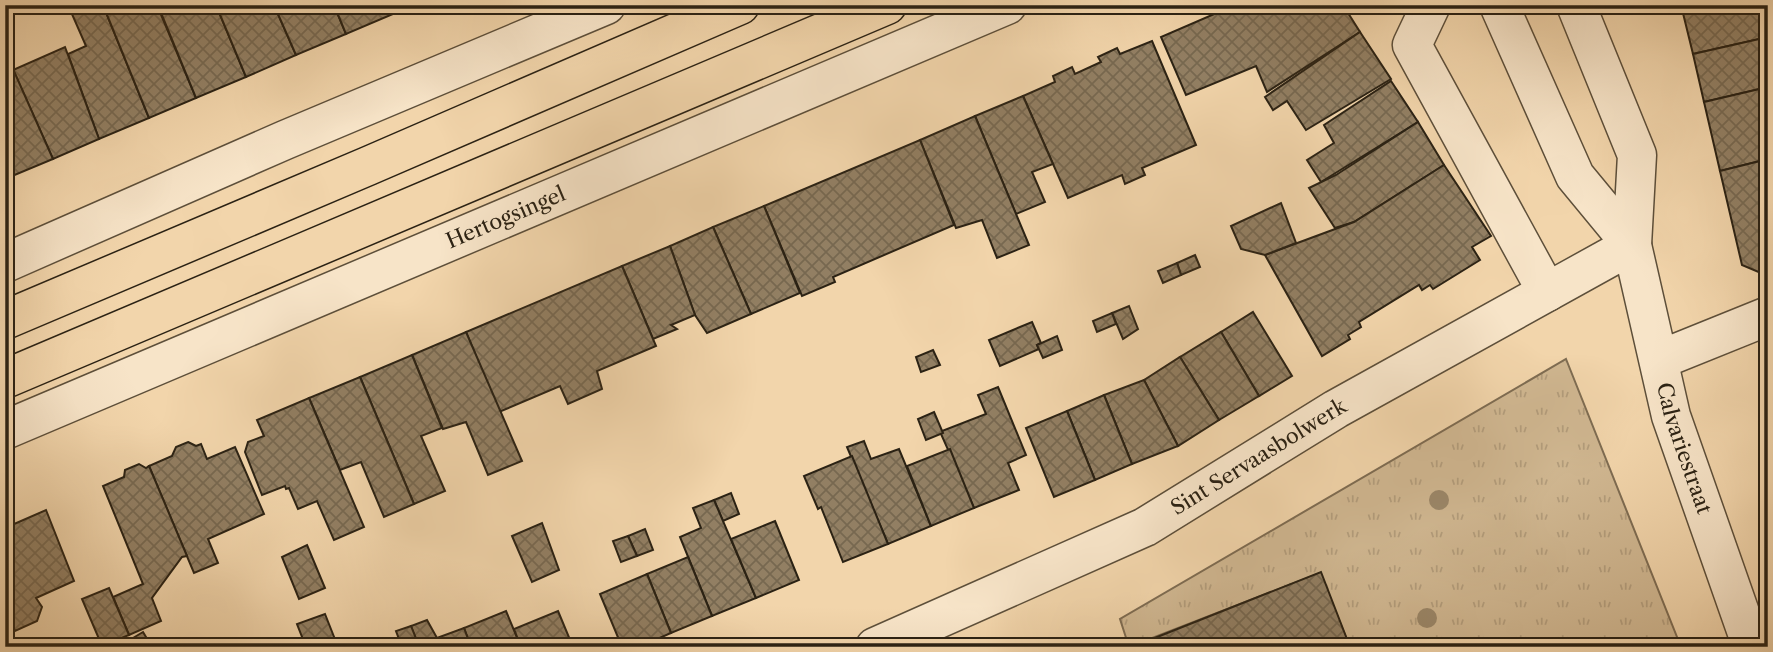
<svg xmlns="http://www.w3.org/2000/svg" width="1773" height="652" font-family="'Libre Caslon Text',serif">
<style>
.grass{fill:url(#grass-tufts);stroke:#7e6c52;stroke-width:2}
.building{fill:url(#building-cross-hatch);stroke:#2b2214;stroke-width:2}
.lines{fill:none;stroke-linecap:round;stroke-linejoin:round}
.minor-casing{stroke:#5d4f3a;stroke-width:41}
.major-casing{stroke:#2b2214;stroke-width:41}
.path{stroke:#2b2214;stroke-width:4.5;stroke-dasharray:5 3.5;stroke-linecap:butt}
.minor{stroke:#f7e4c8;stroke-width:38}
.major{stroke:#f2d5ab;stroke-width:38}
.tree{fill:#9b8769}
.labels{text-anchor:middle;stroke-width:5;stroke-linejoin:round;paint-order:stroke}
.street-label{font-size:21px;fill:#2b2214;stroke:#f7e4c8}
</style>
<defs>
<pattern id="grass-tufts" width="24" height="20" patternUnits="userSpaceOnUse" patternTransform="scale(1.75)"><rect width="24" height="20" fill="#d0b791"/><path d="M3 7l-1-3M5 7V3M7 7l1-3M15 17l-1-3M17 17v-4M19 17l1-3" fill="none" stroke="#b39d7c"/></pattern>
<pattern id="building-cross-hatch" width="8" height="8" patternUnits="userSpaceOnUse" patternTransform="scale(1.75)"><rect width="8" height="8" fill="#927f63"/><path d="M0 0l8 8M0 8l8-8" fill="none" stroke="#776850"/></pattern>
</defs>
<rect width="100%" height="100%" fill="#f2d5ab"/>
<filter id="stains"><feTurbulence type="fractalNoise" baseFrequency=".00286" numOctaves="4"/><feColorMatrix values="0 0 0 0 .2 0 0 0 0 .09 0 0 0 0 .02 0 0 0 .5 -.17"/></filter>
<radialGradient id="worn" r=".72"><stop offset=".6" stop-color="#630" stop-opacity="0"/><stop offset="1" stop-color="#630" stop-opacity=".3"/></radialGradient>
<!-- grass -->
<polygon class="grass" points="1566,359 1681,647 1350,647 1320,573 1129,647 1120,619"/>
<!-- building -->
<g class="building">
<polygon points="68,5 103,5 149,118 99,139 68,54 86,46"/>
<polygon points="103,5 129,5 131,10 143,5 157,5 196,98 149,118"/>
<polygon points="165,5 216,5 246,77 196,98 159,8"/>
<polygon points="216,5 274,5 296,55 246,77"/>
<polygon points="274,5 334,5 346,34 296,55"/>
<polygon points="334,5 389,5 393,14 346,34"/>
<polygon points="1235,5 1343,5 1360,32 1267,92 1256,66 1186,95 1161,37"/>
<polygon points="1681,5 1768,5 1768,37 1693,54"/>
<polygon points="1360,32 1391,79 1306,130 1287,101 1273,110 1265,97"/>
<polygon points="1768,37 1768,87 1704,102 1693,54"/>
<polygon points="1152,41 1196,145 1142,168 1145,175 1125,184 1122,175 1068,198 1023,96 1055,82 1053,76 1072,67 1075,74 1101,62 1098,57 1117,48 1120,54"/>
<polygon points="65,47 99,139 53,159 13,70"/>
<polygon points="13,69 53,159 5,179 5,72"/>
<polygon points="1391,81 1418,122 1321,182 1307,160 1334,143 1324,125"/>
<polygon points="1768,87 1768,159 1720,171 1704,102"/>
<polygon points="1023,96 1053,164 1032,172 1045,202 1016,214 975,116"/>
<polygon points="975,116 1029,245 997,258 982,220 956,228 920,140"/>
<polygon points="1418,122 1444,165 1354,222 1335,228 1309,188 1336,175"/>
<polygon points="920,140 954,225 833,277 835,282 802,296 764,206"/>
<polygon points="1768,159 1768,276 1742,265 1720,171"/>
<polygon points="1444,165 1491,236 1472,247 1480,260 1433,289 1430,285 1422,290 1419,285 1359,322 1361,327 1348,335 1350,339 1322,356 1265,255 1354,222"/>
<polygon points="1281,203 1296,243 1265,255 1241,249 1231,226"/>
<polygon points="764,206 800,293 751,314 713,227"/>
<polygon points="713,227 751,314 707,333 695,315 670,246"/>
<polygon points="670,246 695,315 671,325 677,329 653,339 622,266"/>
<polygon points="1195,255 1200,267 1181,275 1177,263"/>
<polygon points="1177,263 1181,275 1163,283 1158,271"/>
<polygon points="622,266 656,346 597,371 602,389 568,404 560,386 499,412 466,332"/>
<polygon points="1129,306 1138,329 1123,339 1112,313"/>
<polygon points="1253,312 1292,376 1259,396 1221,332"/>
<polygon points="1112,313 1116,324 1097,332 1093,321"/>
<polygon points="1032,322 1041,343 1037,345 1039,349 1000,366 989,340"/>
<polygon points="466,332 522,461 488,475 466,422 443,429 412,355"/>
<polygon points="1221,332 1259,396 1219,420 1180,357"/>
<polygon points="1057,336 1062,350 1043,358 1037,345"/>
<polygon points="933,350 940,365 921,372 916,357"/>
<polygon points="412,355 442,428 421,436 445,491 414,504 360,377"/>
<polygon points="1180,357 1219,420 1178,446 1144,380"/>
<polygon points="360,377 414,504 384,517 361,462 340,470 309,398"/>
<polygon points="1144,380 1178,446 1132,464 1104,395"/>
<polygon points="998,387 1026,455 1008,463 1019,490 974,508 941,434 942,431 986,414 978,395"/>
<polygon points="1104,395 1132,464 1095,480 1067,411"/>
<polygon points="309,398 364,527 334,540 317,501 298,509 289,488 286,489 285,486 262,495 245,452 248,442 264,436 257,420"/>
<polygon points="1067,411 1095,480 1054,497 1026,428"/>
<polygon points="934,412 943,433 926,440 918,419"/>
<polygon points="864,441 871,459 899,449 931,526 888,544 847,447"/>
<polygon points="188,442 196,446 201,444 207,459 235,447 264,514 208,539 218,563 194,573 149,466 172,456 176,447"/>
<polygon points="950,449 974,508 931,526 907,466"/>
<polygon points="852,456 888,544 843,562 821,507 818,509 804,476"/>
<polygon points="139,464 146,468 149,466 187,556 182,557 152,598 161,621 129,635 113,597 143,584 103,486 124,477 125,470"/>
<polygon points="731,493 739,514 723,521 714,500"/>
<polygon points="714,500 756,598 712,616 680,537 701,528 693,508"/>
<polygon points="46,510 74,581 36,598 42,607 37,621 15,631 5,609 5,528"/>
<polygon points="775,521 799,580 756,598 731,539"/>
<polygon points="542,523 559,570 532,582 512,536"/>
<polygon points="645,529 653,550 637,556 628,536"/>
<polygon points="628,536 637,556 621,562 613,541"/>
<polygon points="307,545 325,588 299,599 282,557"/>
<polygon points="688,557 712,616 671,633 647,574"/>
<polygon points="1321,572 1350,647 1132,647"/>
<polygon points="647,574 671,633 639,647 622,647 600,594"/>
<polygon points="109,588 129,635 102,646 82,599"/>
<polygon points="506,611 521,647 471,647 464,628"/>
<polygon points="558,611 573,647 521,647 514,629"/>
<polygon points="325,614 338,647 306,647 297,624"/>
<polygon points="427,620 437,638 464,628 471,647 419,647 411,626"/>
<polygon points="411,626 419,646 402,647 396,631"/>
<polygon points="143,632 152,647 125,647 123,644"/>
</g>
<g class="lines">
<!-- minor casing -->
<g class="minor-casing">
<g id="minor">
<polyline points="1431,5 1412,45 1547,292"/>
<polyline points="1499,5 1575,176 1632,245"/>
<path id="s1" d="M1576,5l61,150 -5,90 39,171 81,231"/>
<polyline points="5,263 285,140 606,5"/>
<polyline points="1659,360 1768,316"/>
<path id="s2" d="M5,430l1002,-425"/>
<path id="s3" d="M875,647l270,-120 191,-118 296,-164"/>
</g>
</g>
<!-- major casing -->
<g class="major-casing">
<g id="major">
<polyline points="5,320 368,166 740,5"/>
<polyline points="5,379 887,5"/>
</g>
</g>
<!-- path -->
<polyline class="path" points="1691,638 1694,647"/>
<!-- minor -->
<use href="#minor" class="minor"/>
<!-- major -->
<use href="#major" class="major"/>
</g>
<!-- trees -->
<g class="tree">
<circle cx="1439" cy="500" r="10"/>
<circle cx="1427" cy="618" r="10"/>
</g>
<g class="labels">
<!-- street labels -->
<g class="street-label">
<text dy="7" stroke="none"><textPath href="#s2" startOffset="544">Hertogsingel</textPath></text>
<text dy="7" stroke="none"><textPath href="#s1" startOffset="462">Calvariestraat</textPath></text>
<text dy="7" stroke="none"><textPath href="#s3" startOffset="429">Sint Servaasbolwerk</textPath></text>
</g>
</g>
<!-- margin -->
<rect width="1773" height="652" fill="none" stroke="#f2d5ab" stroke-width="28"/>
<rect x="7" y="7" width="1759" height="638" fill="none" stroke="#2b2214" stroke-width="3.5"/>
<rect x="14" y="14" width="1745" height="624" fill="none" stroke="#2b2214" stroke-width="2"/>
<rect width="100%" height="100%" filter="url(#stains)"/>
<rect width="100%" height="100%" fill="url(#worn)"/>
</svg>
